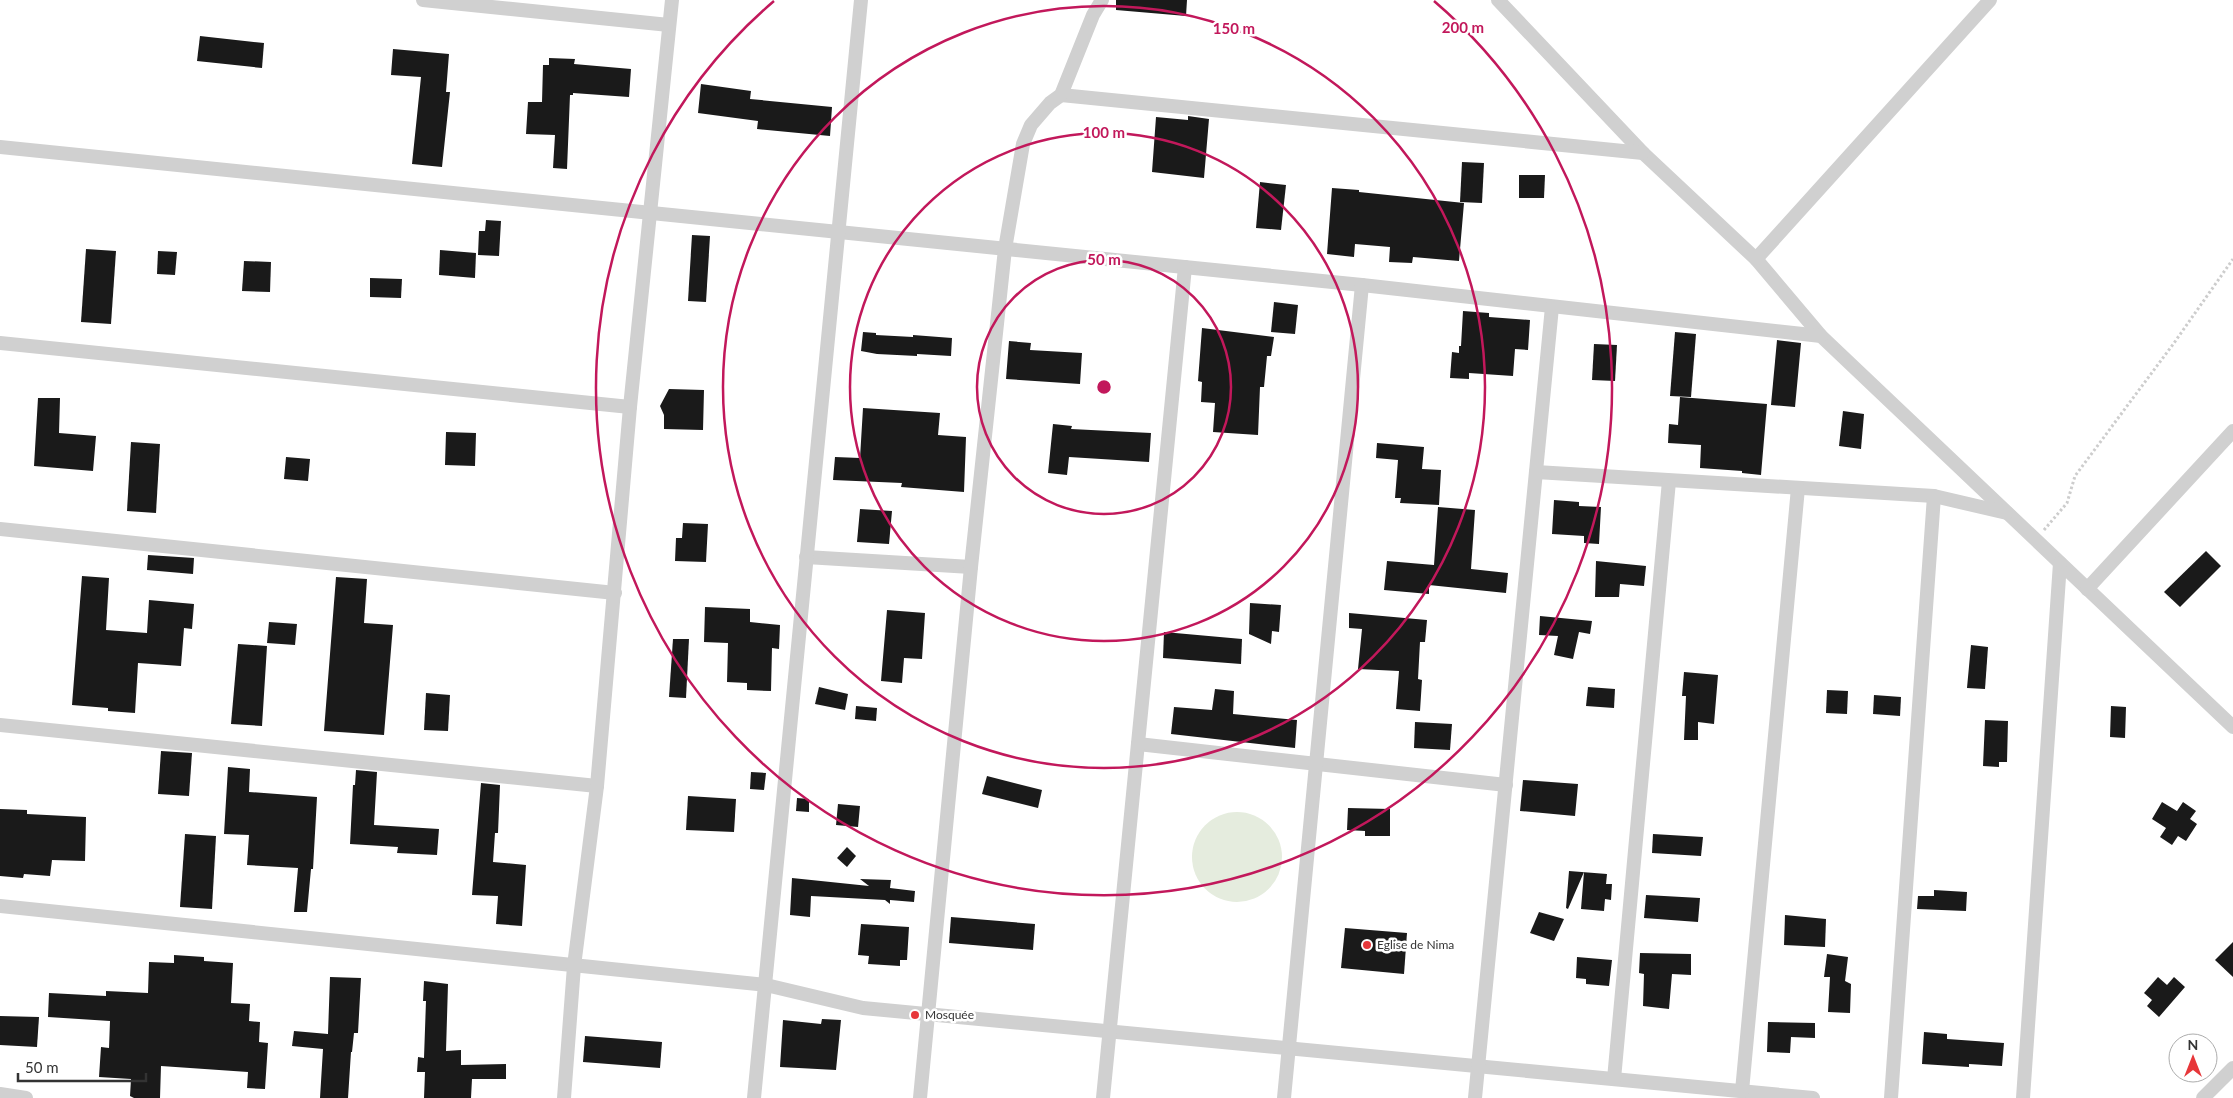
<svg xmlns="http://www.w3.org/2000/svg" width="2233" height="1098" font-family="Lato,sans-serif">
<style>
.green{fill:#e5ecde}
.building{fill:#1a1a1a}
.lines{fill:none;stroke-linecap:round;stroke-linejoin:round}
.path{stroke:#cdcdcd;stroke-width:3;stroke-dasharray:2.5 2.5;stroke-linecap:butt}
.minor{stroke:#d0d0d0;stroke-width:14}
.ring{fill:none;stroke:#c2185b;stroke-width:2.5}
.poi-dot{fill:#e7373a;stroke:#fff;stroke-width:2}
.labels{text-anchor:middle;stroke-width:5;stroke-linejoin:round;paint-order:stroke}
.poi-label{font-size:12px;fill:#333;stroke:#fff;text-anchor:start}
.centre{fill:#c2185b;stroke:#fff;stroke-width:2.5}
.ring-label{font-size:15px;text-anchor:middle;font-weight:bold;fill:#c2185b;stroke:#fff;stroke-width:5;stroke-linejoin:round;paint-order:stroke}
</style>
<rect width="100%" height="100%" fill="#fff"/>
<!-- green -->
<circle class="green" cx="1237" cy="857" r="45"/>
<!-- building -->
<g class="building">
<polygon points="1116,0 1187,0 1186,16 1116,10"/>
<polygon points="200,36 264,43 262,68 197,61"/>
<polygon points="393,49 449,54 446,92 450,92 442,167 412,164 421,77 391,75"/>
<polygon points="549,58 575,59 574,64 631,69 629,97 573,93 573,95 570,95 567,169 553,168 555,135 526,134 528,102 542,102 543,65 549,65"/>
<polygon points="701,84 751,91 750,99 832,107 830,136 757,129 758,121 698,113"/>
<polygon points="1188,116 1209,119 1204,178 1152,172 1156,117 1188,120"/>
<polygon points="1462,162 1484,163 1482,203 1460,202"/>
<polygon points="1519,175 1545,175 1544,198 1519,198"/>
<polygon points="1260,182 1286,185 1281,230 1256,228"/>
<polygon points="1332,188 1359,190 1359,192 1464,203 1459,261 1413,257 1412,263 1389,262 1390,247 1355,244 1354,257 1327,254"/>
<polygon points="486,220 501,221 499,256 478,255 479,231 485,231"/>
<polygon points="692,235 710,236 706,302 688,301"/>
<polygon points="86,249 116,251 111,324 81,322"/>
<polygon points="440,250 476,253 475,278 439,275"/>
<polygon points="158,251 177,252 175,275 157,274"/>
<polygon points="244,261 271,262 270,292 242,291"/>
<polygon points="370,278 402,279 401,298 370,297"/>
<polygon points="1274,302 1298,305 1295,334 1271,332"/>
<polygon points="1463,311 1489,313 1489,317 1530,320 1528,350 1515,349 1513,376 1469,373 1469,379 1450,378 1452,352 1459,353 1459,346 1461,346"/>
<polygon points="1202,328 1274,337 1271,356 1267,356 1264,387 1260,387 1258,435 1213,432 1215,403 1201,402 1202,382 1198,381"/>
<polygon points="863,332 876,333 876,335 913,337 913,335 952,338 951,356 917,354 917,356 877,354 861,351"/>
<polygon points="1675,332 1696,334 1691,397 1670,396"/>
<polygon points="1777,340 1801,343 1795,407 1771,405"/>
<polygon points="1009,341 1031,343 1030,350 1082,353 1080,384 1006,379"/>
<polygon points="1594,344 1617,345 1615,381 1592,380"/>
<polygon points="669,389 704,390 703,430 664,429 664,415 660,406"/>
<polygon points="1680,397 1767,404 1761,475 1742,473 1742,471 1700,468 1701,445 1668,443 1669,424 1678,425"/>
<polygon points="38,398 60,398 59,433 96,436 93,471 34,466"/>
<polygon points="863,408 940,413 938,435 966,437 964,492 901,487 902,483 833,480 835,457 860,458"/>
<polygon points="1843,411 1864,414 1861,449 1839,446"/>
<polygon points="1053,424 1072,426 1071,429 1151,433 1149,462 1069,457 1067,475 1048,473"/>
<polygon points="446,432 476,433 475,466 445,465"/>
<polygon points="131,442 160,444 156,513 127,511"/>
<polygon points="1377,443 1424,447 1422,469 1441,470 1439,505 1400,503 1401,498 1395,498 1398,460 1376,458"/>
<polygon points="286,457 310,459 308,481 284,479"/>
<polygon points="1554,500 1579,502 1579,506 1601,507 1599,544 1584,543 1584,536 1552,534"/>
<polygon points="1438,507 1475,510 1471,569 1508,573 1506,593 1429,585 1429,594 1384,590 1387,561 1434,565"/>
<polygon points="860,509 892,511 889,544 857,542"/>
<polygon points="683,523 708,524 706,562 675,561 676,538 682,538"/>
<polygon points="2206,551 2221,566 2180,607 2164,592"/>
<polygon points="148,555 194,558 193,574 147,570"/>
<polygon points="1596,561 1646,566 1644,586 1620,584 1619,597 1595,597"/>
<polygon points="82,576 109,578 106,630 147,633 149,600 194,604 192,629 184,628 181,666 138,663 135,713 108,711 108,708 72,705"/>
<polygon points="336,577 367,579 364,623 393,625 384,735 324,731"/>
<polygon points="1250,603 1281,605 1279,632 1272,631 1271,644 1249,634"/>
<polygon points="705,607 750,609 750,622 780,625 779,649 772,648 771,691 747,690 747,683 727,682 728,643 704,642"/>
<polygon points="887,610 925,613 922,659 904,658 902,683 881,681"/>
<polygon points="1349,613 1427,620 1425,642 1420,642 1418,679 1422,680 1420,711 1396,709 1399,671 1358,669 1362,629 1349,628"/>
<polygon points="1540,616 1592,621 1590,634 1579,632 1573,659 1554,655 1558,636 1539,635"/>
<polygon points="269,622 297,624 295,645 267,643"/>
<polygon points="1164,632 1242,639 1241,664 1163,658"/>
<polygon points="673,639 689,639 686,698 669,697"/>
<polygon points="238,644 267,646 262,726 231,724"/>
<polygon points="1971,645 1988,647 1985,689 1967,688"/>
<polygon points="1684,672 1718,675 1714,724 1698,722 1698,740 1684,740 1686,696 1682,696"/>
<polygon points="819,687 848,694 845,710 815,704"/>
<polygon points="1588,687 1615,689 1614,708 1586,706"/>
<polygon points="1215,689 1234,691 1233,714 1297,720 1295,748 1171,734 1174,707 1212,710"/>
<polygon points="1827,690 1848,691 1847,714 1826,713"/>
<polygon points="426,693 450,695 448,731 424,730"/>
<polygon points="1874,695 1901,697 1900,716 1873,714"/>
<polygon points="856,706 877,708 876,721 855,719"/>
<polygon points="2111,706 2126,707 2125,738 2110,737"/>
<polygon points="1985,720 2008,721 2007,762 1999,762 1999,767 1983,766"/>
<polygon points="1415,722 1452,724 1450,750 1414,748"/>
<polygon points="161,751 192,753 189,796 158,794"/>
<polygon points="228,767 250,769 249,792 317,797 313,869 311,869 307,912 294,912 298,868 247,865 249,835 224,834"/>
<polygon points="356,770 377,772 374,825 439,829 437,855 397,853 398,847 350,844 353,785 355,785"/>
<polygon points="751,772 766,773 764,790 750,789"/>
<polygon points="987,776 1042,790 1038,808 982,794"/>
<polygon points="1523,780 1578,784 1575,816 1520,811"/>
<polygon points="481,783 500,785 498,833 495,833 493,862 526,865 522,926 496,924 498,896 472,895"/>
<polygon points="688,796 736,799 734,832 686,830"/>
<polygon points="797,798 809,799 809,812 796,811"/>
<polygon points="2162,802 2177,811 2183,802 2196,811 2190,819 2197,824 2186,841 2178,836 2172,845 2160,837 2166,828 2152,819"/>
<polygon points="838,804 860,806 858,827 836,825"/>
<polygon points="1348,808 1390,809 1390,836 1365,836 1365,831 1347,830"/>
<polygon points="0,809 27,810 27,814 86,817 85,861 52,860 50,876 24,874 23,878 0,876"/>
<polygon points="185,834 216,836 212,909 180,907"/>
<polygon points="1653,834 1703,837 1701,856 1652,853"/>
<polygon points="847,847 856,856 847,867 837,858"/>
<polygon points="1569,871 1607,874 1606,884 1612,884 1611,900 1605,899 1604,911 1581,909 1584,872 1568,909 1566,908"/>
<polygon points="792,878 869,886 860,879 891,880 890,888 915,891 914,902 890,900 890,904 885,900 811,896 810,917 790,915"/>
<polygon points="1934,890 1967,892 1966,911 1917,909 1918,896 1934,896"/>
<polygon points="1646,895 1700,898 1698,922 1644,918"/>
<polygon points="1539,912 1564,919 1554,941 1530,933"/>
<polygon points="1785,915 1826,919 1825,947 1784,945"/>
<polygon points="951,917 1035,924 1033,950 949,943"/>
<polygon points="861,924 909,927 907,960 900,960 900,966 868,964 869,956 858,955"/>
<polygon points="1345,928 1407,933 1404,974 1341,968"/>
<polygon points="2233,942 2233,977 2215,960"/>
<polygon points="1640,953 1691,954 1691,975 1672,974 1669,1009 1643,1006 1644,974 1639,973"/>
<polygon points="1827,954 1848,957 1845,981 1851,984 1850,1013 1828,1012 1830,977 1824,977"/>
<polygon points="174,955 204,957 204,961 233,963 231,1003 250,1004 249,1021 260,1022 259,1042 268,1043 265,1089 247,1088 248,1072 161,1066 160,1098 134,1098 130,1096 131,1079 99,1077 101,1047 109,1048 110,1021 48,1017 49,993 106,996 106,991 148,993 149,962 174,963"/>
<polygon points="1577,957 1612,960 1609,986 1586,984 1586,979 1576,978"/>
<polygon points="330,977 361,978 358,1033 354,1033 352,1052 351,1052 348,1098 320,1098 323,1049 292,1046 294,1031 328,1034"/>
<polygon points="2158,977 2167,985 2174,977 2185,987 2159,1017 2147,1006 2152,1000 2144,993"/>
<polygon points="424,981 448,984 446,1051 461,1050 461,1065 506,1064 506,1079 472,1079 471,1098 424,1098 425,1072 417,1072 418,1057 424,1058 426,1001 423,1001"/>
<polygon points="0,1016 39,1017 37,1047 0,1045"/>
<polygon points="822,1019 841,1020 836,1070 780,1067 783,1020 821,1024"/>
<polygon points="1768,1022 1815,1023 1815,1038 1791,1037 1790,1053 1767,1052"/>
<polygon points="1924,1032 1947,1034 1947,1039 2004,1043 2002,1066 1969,1064 1969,1067 1922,1064"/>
<polygon points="585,1036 662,1042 660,1068 583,1062"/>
</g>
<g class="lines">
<!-- path -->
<polyline class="path" points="2044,530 2067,503 2075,476 2174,343 2233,259"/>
<!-- minor -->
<g class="minor">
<polyline points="423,0 669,25"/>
<polyline points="1498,0 1643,153 1756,259 1821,336 2233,727"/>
<polyline points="1061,95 1643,153"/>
<polyline points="0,147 1362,285 1821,336"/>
<polyline points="1756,259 1990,0"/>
<polyline points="0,343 630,407"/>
<polyline points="1536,472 1934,496 2007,513"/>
<polyline points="0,529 615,593"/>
<polyline points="806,557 971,567"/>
<polyline points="2087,589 2233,431"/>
<polyline points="0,725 597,786"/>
<polyline points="1138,744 1506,785"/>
<polyline points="0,906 766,985 863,1008 1813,1098"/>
<polyline points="1614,1079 1669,481"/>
<polyline points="1742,1091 1798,488"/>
<polyline points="0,1094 26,1098"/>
<polyline points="564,1098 574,966 597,786 630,407 672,0"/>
<polyline points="754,1098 861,0"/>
<polyline points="920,1098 971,567 1005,249 1023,144 1031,125 1050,103 1061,95 1093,15 1102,0"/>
<polyline points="1103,1098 1185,267"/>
<polyline points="1284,1098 1362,285"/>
<polyline points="1475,1098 1552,307"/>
<polyline points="1891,1098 1934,496"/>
<polyline points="2023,1098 2060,563"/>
<polyline points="2203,1098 2233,1068"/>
</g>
</g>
<!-- distance rings -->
<g class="ring">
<circle cx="1104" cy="387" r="127"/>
<circle cx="1104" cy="387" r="254"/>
<circle cx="1104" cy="387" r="381"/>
<path d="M1434 1A508 508 0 1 1 774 1"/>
</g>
<!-- markers -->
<g class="poi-dot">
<circle cx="1367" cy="945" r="5"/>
<circle cx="915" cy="1015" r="5"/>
</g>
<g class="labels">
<!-- poi labels -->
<g class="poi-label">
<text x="1377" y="949">Eglise de Nima</text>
<text x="925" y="1019">Mosquée</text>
</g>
</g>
<circle cx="1104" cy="387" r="8" class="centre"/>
<g class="ring-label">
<text x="1463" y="33">200 m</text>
<text x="1234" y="34">150 m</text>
<text x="1104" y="138">100 m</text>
<text x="1104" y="265">50 m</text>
</g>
<!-- north arrow -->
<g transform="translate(2193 1058)"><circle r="24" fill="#ffffff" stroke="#adadad"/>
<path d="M0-4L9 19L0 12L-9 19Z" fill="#e7373a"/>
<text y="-8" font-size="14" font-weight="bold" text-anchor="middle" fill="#333333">N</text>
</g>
<!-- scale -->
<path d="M18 1073v8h128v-8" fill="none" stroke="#333333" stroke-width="2.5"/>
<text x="25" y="1073" font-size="15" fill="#333333" stroke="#ffffff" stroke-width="4" paint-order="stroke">50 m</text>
</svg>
